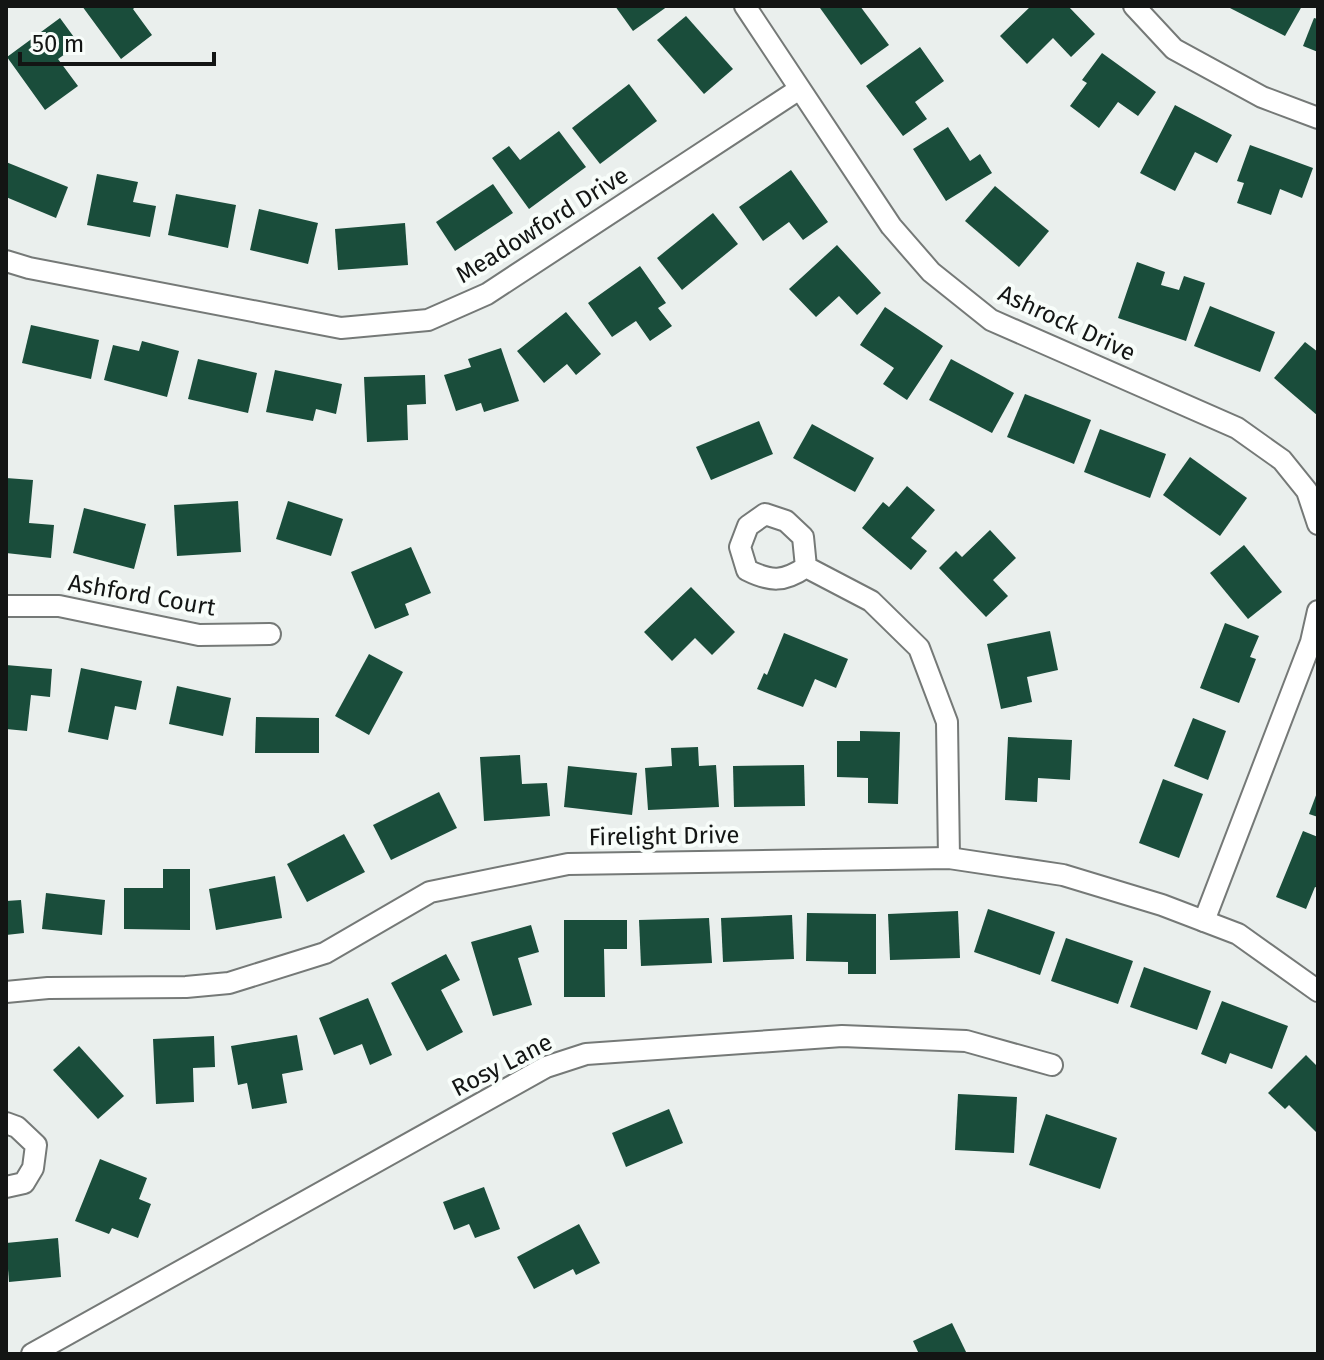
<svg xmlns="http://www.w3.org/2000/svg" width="1324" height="1360" font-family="'Fira Sans',sans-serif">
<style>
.building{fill:#1a4d3b}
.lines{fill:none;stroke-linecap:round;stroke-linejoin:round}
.street-casing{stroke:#757977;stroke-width:24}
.street{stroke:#fff;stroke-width:20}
.labels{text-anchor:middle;stroke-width:8;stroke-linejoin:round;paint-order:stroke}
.street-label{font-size:24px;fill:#131514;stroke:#f8fdfa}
</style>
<rect width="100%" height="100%" fill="#eaefed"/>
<!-- building -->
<g class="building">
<polygon points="82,6 136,6 133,9 152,35 121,59"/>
<polygon points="615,6 668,6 633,31"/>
<polygon points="824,6 860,6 889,45 861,65 820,8"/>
<polygon points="1031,6 1068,6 1095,34 1071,57 1053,38 1027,64 1000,36"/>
<polygon points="1226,6 1302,6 1285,36"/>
<polygon points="686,16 733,69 704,94 657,40"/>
<polygon points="60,18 79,44 58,59 78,86 45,110 7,57"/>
<polygon points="1314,18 1318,19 1318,52 1303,46"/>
<polygon points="920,47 944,81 915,102 927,119 903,136 866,86"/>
<polygon points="1102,53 1156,92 1138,116 1118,102 1099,128 1070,106 1087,83 1082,80"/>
<polygon points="629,84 657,121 600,164 572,128"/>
<polygon points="1175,105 1232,135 1217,163 1195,152 1175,191 1140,173"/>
<polygon points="948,127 970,161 980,154 992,173 946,201 913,149"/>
<polygon points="559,131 586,167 529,209 492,158 509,146 520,160"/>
<polygon points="1250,145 1313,168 1302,198 1280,189 1271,215 1237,203 1244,183 1237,181"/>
<polygon points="6,162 68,187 56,218 6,197"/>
<polygon points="791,170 828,222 803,240 789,222 763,241 739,207"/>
<polygon points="97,174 138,182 133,202 156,206 150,237 87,225"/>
<polygon points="493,184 513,213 455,251 436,222"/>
<polygon points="995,186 1049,231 1019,267 965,221"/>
<polygon points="176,194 236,205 228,248 168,235"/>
<polygon points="259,209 318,223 308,264 250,250"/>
<polygon points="713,213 738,244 682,290 657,258"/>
<polygon points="405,223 408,265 338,270 335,229"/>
<polygon points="837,245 881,293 857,315 839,296 816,317 789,289"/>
<polygon points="1137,262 1165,272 1161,285 1179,290 1184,276 1205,283 1186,341 1118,318"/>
<polygon points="640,266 666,303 658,308 672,326 650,341 636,321 612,337 588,303"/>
<polygon points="1210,306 1275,332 1260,372 1194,346"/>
<polygon points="885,307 943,346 907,400 883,384 894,368 860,345"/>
<polygon points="566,312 601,354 576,375 567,364 544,383 517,351"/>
<polygon points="31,325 99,340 91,379 22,363"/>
<polygon points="142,341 179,351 167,397 104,380 113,345 139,351"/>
<polygon points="1305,342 1318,352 1318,416 1274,378"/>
<polygon points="501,348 519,401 484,412 481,403 456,411 444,375 471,367 468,359"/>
<polygon points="198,359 257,373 248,413 188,399"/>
<polygon points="951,359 1014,393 992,433 929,400"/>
<polygon points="275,370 342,384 336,414 316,409 313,421 266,412"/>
<polygon points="425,375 426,404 407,405 408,440 367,442 364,377"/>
<polygon points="1025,394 1091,420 1074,464 1007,437"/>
<polygon points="759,421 773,454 711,480 696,447"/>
<polygon points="812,424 874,458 855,492 793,458"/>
<polygon points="1100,429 1166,454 1150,498 1084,472"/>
<polygon points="1190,457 1247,498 1220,536 1163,495"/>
<polygon points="6,478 33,480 29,523 54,525 51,558 6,553"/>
<polygon points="907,486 935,510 911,538 927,551 911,570 862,528 883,502 889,507"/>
<polygon points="238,501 241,552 177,556 174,505"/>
<polygon points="288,501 343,519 331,556 276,539"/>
<polygon points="84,508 146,524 134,569 73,553"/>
<polygon points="990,530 1016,558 993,580 1008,596 986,617 939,568 956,551 962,557"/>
<polygon points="1244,545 1282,592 1248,619 1210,573"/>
<polygon points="411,547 431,593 405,604 409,615 375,629 351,572"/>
<polygon points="691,587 735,632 712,655 695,638 672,661 644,632"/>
<polygon points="1225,623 1259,636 1250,657 1256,659 1239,703 1200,688"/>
<polygon points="1050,631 1058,670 1027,677 1032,702 1001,709 987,644"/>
<polygon points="784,633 848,659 836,688 815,679 803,707 757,689 764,673 767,675"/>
<polygon points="369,654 403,672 369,735 335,716"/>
<polygon points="6,665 52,669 50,697 31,695 27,731 6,729"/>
<polygon points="81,668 142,681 136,710 115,706 108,740 68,732"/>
<polygon points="177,686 231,698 223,736 169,724"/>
<polygon points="256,717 319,718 319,753 255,753"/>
<polygon points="1193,718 1226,731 1208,780 1174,766"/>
<polygon points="860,731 900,732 898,804 868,803 868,778 837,777 837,741 860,741"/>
<polygon points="1008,737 1072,740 1070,780 1038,778 1037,802 1005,800"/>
<polygon points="698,747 699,766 716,765 719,807 648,810 645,768 672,766 671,748"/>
<polygon points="520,755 522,784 547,783 550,816 484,821 480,757"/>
<polygon points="804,765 805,806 734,807 733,766"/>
<polygon points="568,766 637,773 632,815 564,807"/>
<polygon points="1163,779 1203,794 1179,858 1139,843"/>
<polygon points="1318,790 1318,817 1309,814"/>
<polygon points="439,792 457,828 391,860 373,825"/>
<polygon points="1303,831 1318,837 1318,888 1315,887 1306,909 1276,897"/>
<polygon points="344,834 365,872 307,902 287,864"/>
<polygon points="163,869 190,869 190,930 124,929 124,888 163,888"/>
<polygon points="275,876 282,918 216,930 209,889"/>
<polygon points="46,893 105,900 102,935 42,929"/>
<polygon points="21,900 24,933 6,935 6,901"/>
<polygon points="988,909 1055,932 1040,975 974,952"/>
<polygon points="958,911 960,958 890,960 888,914"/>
<polygon points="807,913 876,914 876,974 848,974 848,962 806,961"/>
<polygon points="792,915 794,959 723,962 721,918"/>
<polygon points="709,918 712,963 641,966 639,920"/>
<polygon points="564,920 627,920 627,949 604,949 605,997 564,997"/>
<polygon points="531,925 539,952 518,958 532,1005 493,1016 471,942"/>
<polygon points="1066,938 1133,961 1118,1004 1051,981"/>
<polygon points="446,954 460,980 441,990 463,1032 427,1051 391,983"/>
<polygon points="1144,967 1211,991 1197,1030 1130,1007"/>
<polygon points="368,998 392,1055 370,1065 362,1044 334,1055 319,1018"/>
<polygon points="1222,1001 1288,1026 1272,1069 1230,1053 1226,1064 1201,1054"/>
<polygon points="297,1035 303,1070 282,1074 287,1103 252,1109 247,1083 238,1085 231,1046"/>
<polygon points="214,1036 215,1067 193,1068 194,1102 156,1104 153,1039"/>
<polygon points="79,1046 124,1096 98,1119 53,1070"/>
<polygon points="1306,1055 1318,1067 1318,1134 1289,1105 1285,1109 1268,1093"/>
<polygon points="958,1094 1017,1097 1014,1153 955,1150"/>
<polygon points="669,1109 683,1143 626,1167 612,1133"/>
<polygon points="1046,1114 1117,1138 1100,1189 1029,1165"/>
<polygon points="100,1159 147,1178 139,1199 151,1204 138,1238 112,1228 109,1234 75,1221"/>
<polygon points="484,1187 500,1229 475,1238 469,1224 454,1230 443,1202"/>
<polygon points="579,1224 600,1263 576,1275 573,1269 534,1289 517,1257"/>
<polygon points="58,1238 61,1277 9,1282 6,1243"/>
<polygon points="952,1323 967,1354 919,1354 913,1341"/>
</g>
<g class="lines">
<!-- street casing -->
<g class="street-casing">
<g id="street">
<polyline points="745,6 891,226 931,272 991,320 1237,428 1282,460 1307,491 1318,524"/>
<polyline points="1134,6 1174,49 1262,97 1318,118"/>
<polyline points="6,261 29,268 341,328 428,320 487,294 798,90"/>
<path d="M806,567l-3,-30 -17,-16 -21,-7 -17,12 -8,21 7,23c24,12 37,12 59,-3l65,34 48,47 28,74 2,136"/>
<polyline points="6,606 59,606 199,635 270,634"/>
<polyline points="1204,921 1311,642 1318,611"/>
<polyline points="6,992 48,988 186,987 229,983 325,953 430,892 568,864 949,858 1063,875 1162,905 1238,934 1318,991"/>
<polyline points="6,1123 17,1127 36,1145 33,1168 24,1183 6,1187"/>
<polyline points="32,1354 546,1067 586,1054 842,1036 966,1041 1052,1065"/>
</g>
</g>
<!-- street -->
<use href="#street" class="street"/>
</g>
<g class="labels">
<!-- street labels -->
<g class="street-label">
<text transform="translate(542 225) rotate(-32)" y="8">Meadowford Drive</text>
<text transform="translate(1067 323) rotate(25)" y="8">Ashrock Drive</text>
<text transform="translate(142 595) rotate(10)" y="8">Ashford Court</text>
<text transform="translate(664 836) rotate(-1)" y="8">Firelight Drive</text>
<text transform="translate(502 1065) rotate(-27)" y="8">Rosy Lane</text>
</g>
</g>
<!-- border -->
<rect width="1324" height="1360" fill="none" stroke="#131514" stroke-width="16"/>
<!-- scale -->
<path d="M20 52v12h194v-12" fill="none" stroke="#131514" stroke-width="4"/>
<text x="32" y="52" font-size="24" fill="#131514" stroke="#f8fdfa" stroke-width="6" paint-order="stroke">50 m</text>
</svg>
